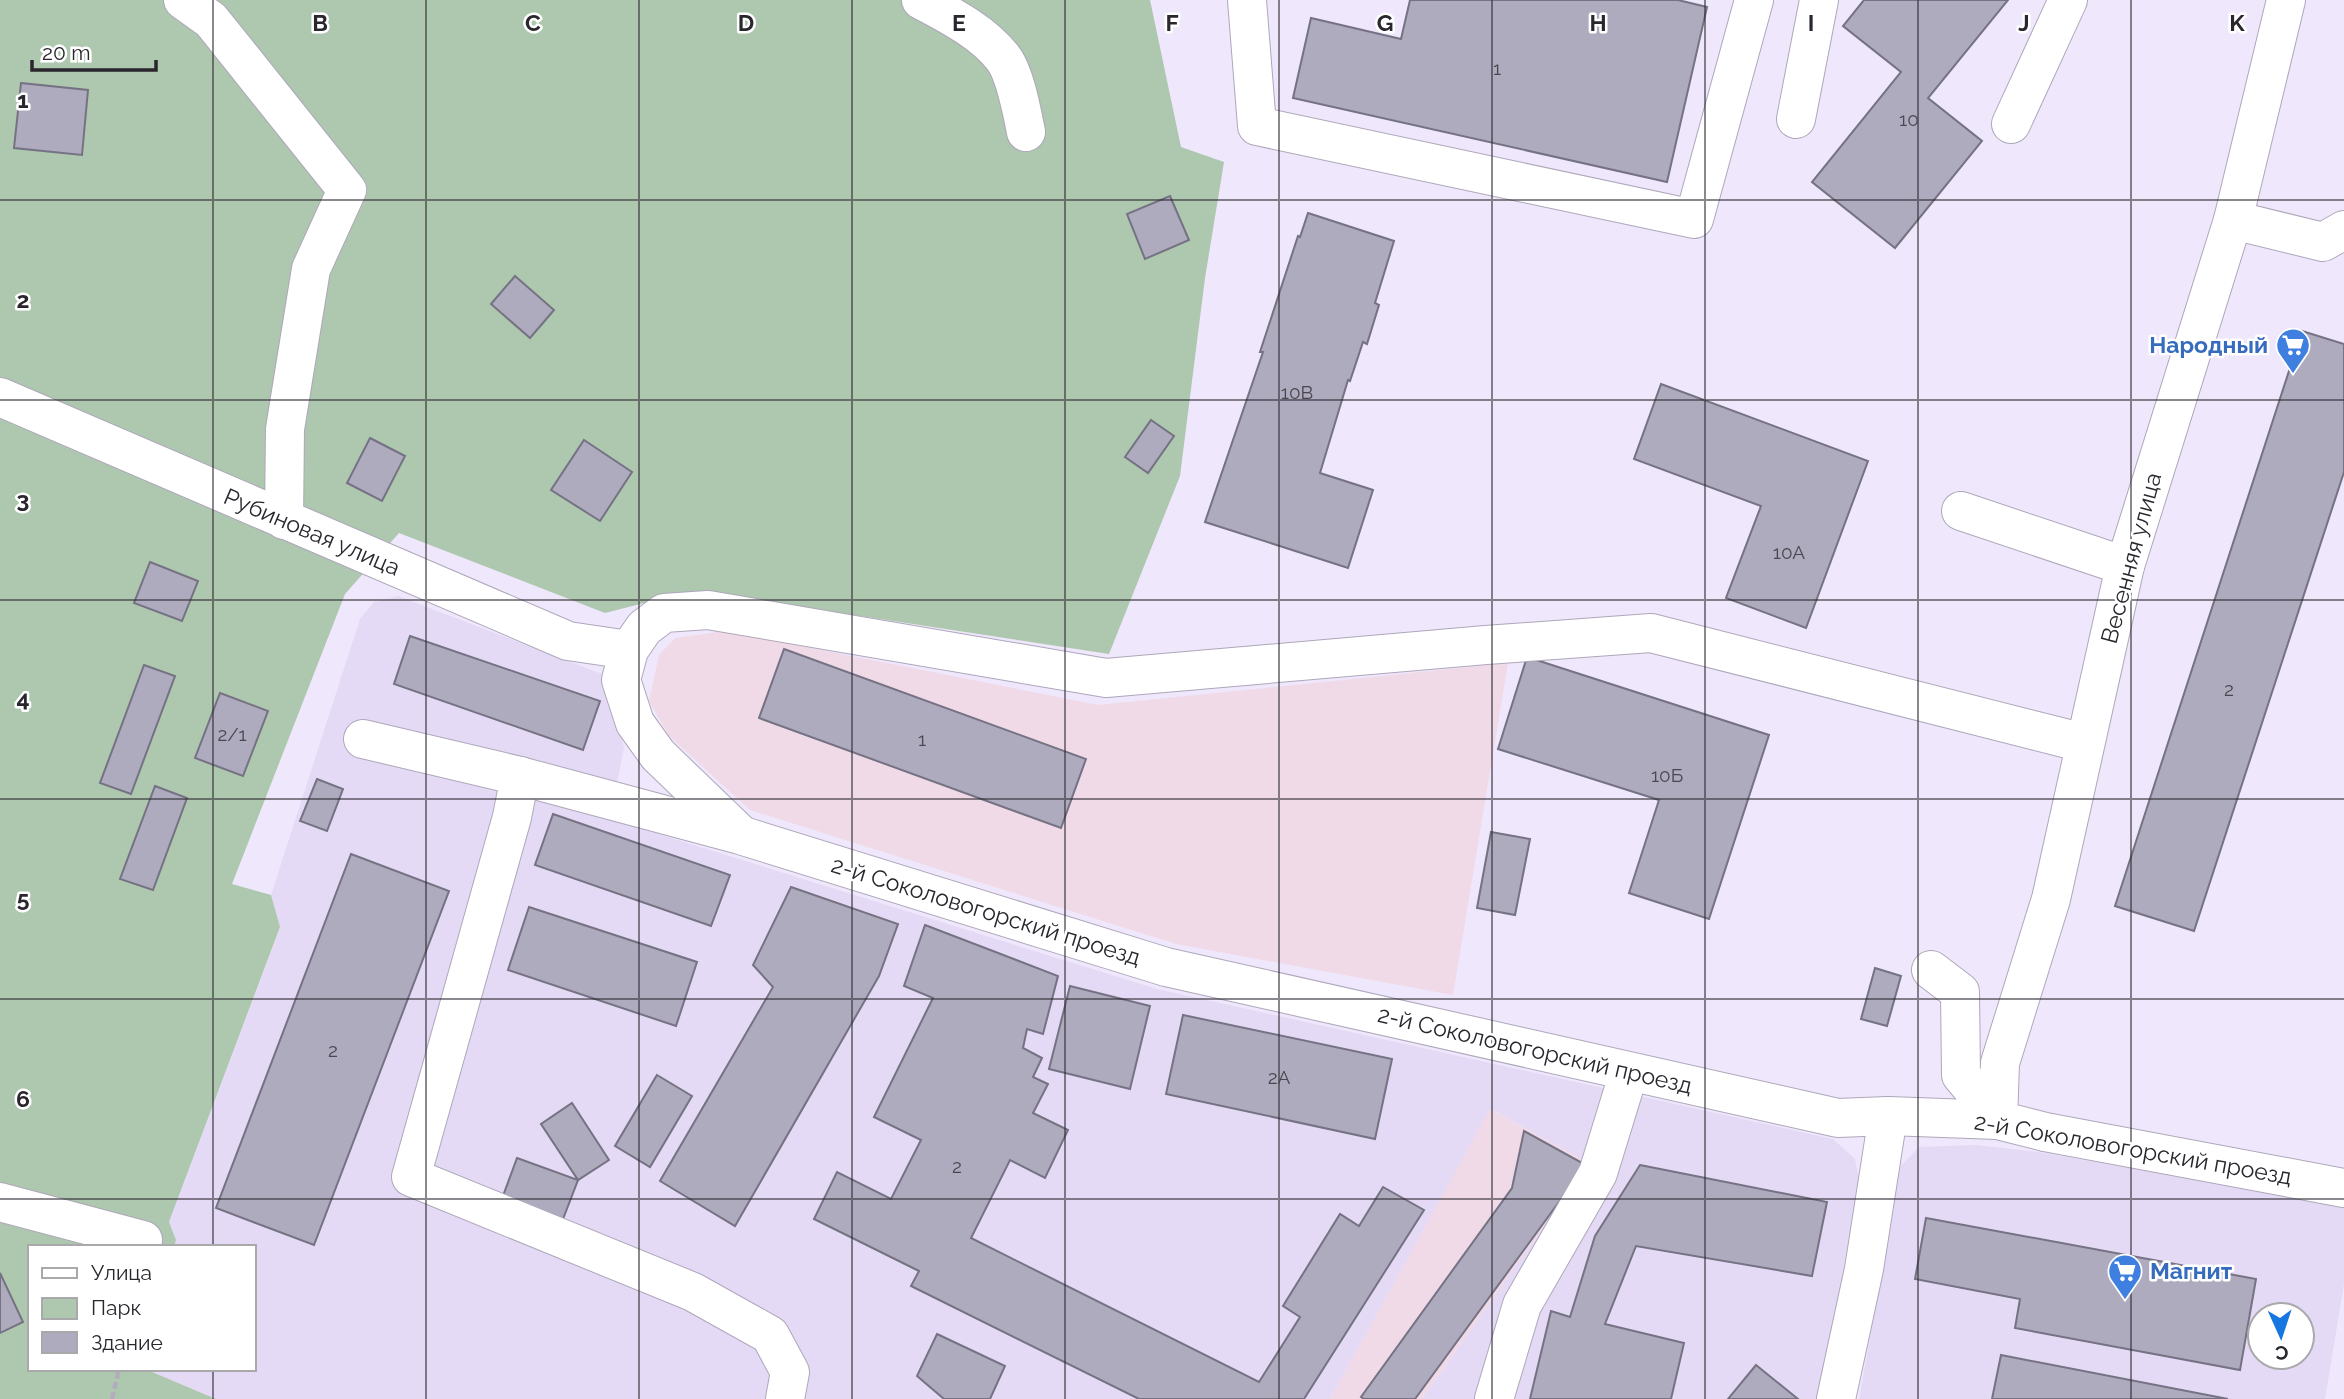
<svg xmlns="http://www.w3.org/2000/svg" width="2344" height="1399" font-family="Raleway,sans-serif">
<style>
.built{fill:#e4daf5;fill-rule:evenodd}
.industrial{fill:#f0dae8}
.green{fill:#aec7af}
.building{fill:#afabbe;stroke:#757283;stroke-width:2}
.lines{fill:none;stroke-linecap:round;stroke-linejoin:round}
.minor-casing{stroke:#aea7ba;stroke-width:40}
.path{stroke:#b3acbc;stroke-width:4.5;stroke-dasharray:7 3.5;stroke-linecap:butt}
.minor{stroke:#fff;stroke-width:38}
.grid{fill:none;stroke:#29262d;stroke-width:2;stroke-opacity:0.55}
.labels{text-anchor:middle;stroke-width:5;stroke-linejoin:round;paint-order:stroke}
.number-label{font-size:19px;fill:#4a4751}
.shop-label{font-size:23px;font-weight:bold;fill:#366cbe;stroke:#fff;text-anchor:end}
.street-label{font-size:23px;fill:#29262d;stroke:#fff}
.grid-label{font-size:23px;text-anchor:middle;font-weight:bold;fill:#29262d;stroke:#fff;stroke-width:5;stroke-linejoin:round;paint-order:stroke}
</style>
<rect width="100%" height="100%" fill="#efe7fb"/>
<!-- built -->
<g class="built">
<polygon points="398,596 602,674 624,747 610,819 1157,989 1833,1139 1855,1159 1859,1180 1828,1399 1422,1399 1588,1163 1491,1109 1330,1399 216,1399 145,1369 254,1369 254,1247 174,1247 176,1239 169,1223 280,928 271,895 360,619 374,602"/>
<path d="M1975,1145l63,7 306,54v78l-19,115h-466l24,-133 12,-94 24,-25zM2260,1315h42v42h-42z"/>
</g>
<!-- industrial -->
<g class="industrial">
<polygon points="726,631 1098,705 1508,663 1453,995 1176,944 750,810 669,736 649,701 659,655 675,638"/>
<polygon points="1490,1109 1589,1163 1422,1399 1330,1399"/>
</g>
<!-- green -->
<polygon class="green" points="0,0 1150,0 1181,147 1224,162 1205,278 1180,476 1109,654 704,592 648,602 605,613 399,533 345,594 232,884 271,895 280,927 169,1222 176,1240 174,1247 30,1247 30,1369 145,1369 216,1399 0,1399"/>
<!-- building -->
<g class="building">
<polygon points="1410,0 1678,0 1707,7 1667,182 1293,98 1311,18 1401,39"/>
<polygon points="1864,0 2008,0 1928,98 1982,141 1895,248 1812,182 1901,72 1843,26"/>
<polygon points="21,83 88,90 82,155 14,148"/>
<polygon points="1170,196 1189,240 1145,259 1127,214"/>
<polygon points="1308,213 1394,241 1375,303 1379,305 1367,344 1363,342 1350,381 1348,380 1320,473 1373,490 1348,568 1205,522 1263,352 1260,352 1298,236 1300,237"/>
<polygon points="515,276 554,310 530,338 491,304"/>
<polygon points="2302,331 2344,344 2344,472 2194,931 2115,906"/>
<polygon points="1661,384 1868,461 1806,628 1726,598 1761,506 1634,459"/>
<polygon points="1151,420 1174,436 1148,473 1125,457"/>
<polygon points="370,438 405,456 382,501 347,483"/>
<polygon points="584,440 632,472 600,521 551,490"/>
<polygon points="150,562 198,581 182,621 134,603"/>
<polygon points="410,636 600,701 583,750 394,684"/>
<polygon points="784,649 1086,759 1061,828 759,718"/>
<polygon points="1527,657 1769,735 1709,919 1629,893 1659,800 1498,749"/>
<polygon points="144,665 175,676 131,794 100,783"/>
<polygon points="220,693 268,711 243,776 195,758"/>
<polygon points="317,779 343,789 327,831 300,821"/>
<polygon points="155,786 187,798 153,890 120,879"/>
<polygon points="553,814 730,875 711,926 535,865"/>
<polygon points="1491,832 1530,839 1515,915 1477,908"/>
<polygon points="351,854 449,891 314,1245 216,1208"/>
<polygon points="791,887 898,924 879,976 735,1226 660,1181 773,987 753,965"/>
<polygon points="529,907 697,962 676,1026 508,970"/>
<polygon points="925,925 1058,976 1043,1034 1027,1029 1023,1048 1042,1058 1033,1077 1048,1084 1033,1113 1068,1130 1045,1178 1010,1160 971,1238 1259,1382 1300,1317 1283,1306 1340,1214 1359,1226 1383,1187 1424,1210 1304,1399 1139,1399 911,1286 919,1271 814,1219 837,1172 891,1199 921,1140 874,1117 933,998 904,986"/>
<polygon points="1875,968 1901,976 1887,1026 1861,1019"/>
<polygon points="1070,986 1150,1006 1130,1089 1049,1069"/>
<polygon points="1183,1015 1392,1059 1375,1139 1166,1094"/>
<polygon points="657,1075 692,1096 650,1167 615,1146"/>
<polygon points="572,1103 609,1160 578,1180 541,1124"/>
<polygon points="1524,1131 1586,1165 1415,1399 1364,1399 1361,1397 1512,1188"/>
<polygon points="517,1158 578,1180 563,1219 503,1196"/>
<polygon points="1640,1165 1827,1202 1812,1276 1636,1246 1605,1324 1684,1343 1671,1399 1530,1399 1551,1311 1570,1317 1595,1236"/>
<polygon points="1926,1218 2256,1279 2240,1370 2015,1328 2020,1299 1915,1279"/>
<polygon points="0,1273 23,1322 0,1333"/>
<polygon points="937,1334 1005,1366 990,1399 944,1399 917,1376"/>
<polygon points="2001,1355 2228,1399 1992,1399"/>
<polygon points="1756,1365 1798,1399 1728,1399"/>
</g>
<g class="lines">
<!-- minor casing -->
<g class="minor-casing">
<g id="minor">
<polyline points="183,0 211,20 347,190 311,269 285,429 284,520"/>
<path d="M921,0c28,15 62,32 82,58 12,15 19,54 23,74"/>
<polyline points="1247,0 1257,126 1694,219 1754,0"/>
<polyline points="1796,119 1819,0"/>
<polyline points="2011,124 2068,0"/>
<polyline points="2233,220 2323,242 2344,230"/>
<polyline points="0,397 568,641 629,650"/>
<polyline points="1961,511 2125,566"/>
<polyline points="363,739 520,776 740,835 1166,967 1838,1118 1888,1116 1998,1120 2045,1132 2344,1188"/>
<polyline points="520,776 512,817 411,1177 693,1292 770,1335 790,1372 785,1399"/>
<polyline points="739,833 658,755 635,723 621,680 629,650 644,628 664,613 708,610 1106,678 1486,645 1651,633 2084,743"/>
<polyline points="1931,970 1960,992 1961,1075 1998,1120"/>
<polyline points="1998,1120 2000,1063 2051,899 2125,566 2233,220 2286,0"/>
<polyline points="0,1202 143,1240"/>
<polyline points="1494,1399 1522,1305 1598,1173 1629,1072"/>
<polyline points="1836,1399 1864,1269 1888,1116"/>
</g>
</g>
<!-- path -->
<polyline class="path" points="112,1399 119,1369"/>
<!-- minor -->
<use href="#minor" class="minor"/>
</g>
<!-- grid -->
<path class="grid" d="M213,0v1247M426,0v1399M639,0v1399M852,0v1399M1065,0v1399M1279,0v1399M1492,0v1399M1705,0v1399M1918,0v1399M2131,0v1399M0,200h2344M0,400h2344M0,600h2344M0,799h2344M0,999h2344M0,1199h2344M213,1369v30"/>
<!-- icons -->
<defs>
<g id="supermarket-pin" transform="scale(1.75)"><path d="M0 17L-7.5 6A9.5 9.5 0 1 1 7.5 6Z" fill="#3f7fe0" stroke="#fff"/><path d="M-6-5.5h2.5l.6 2H6L4.5 2H-2.5L-4.4-4H-6ZM-1.5 3.2a1.3 1.3 0 1 0 .1 0ZM3 3.2a1.3 1.3 0 1 0 .1 0Z" fill="#fff"/></g>
</defs>
<g fill-rule="evenodd">
<use href="#supermarket-pin" x="2293" y="345"/>
<use href="#supermarket-pin" x="2125" y="1271"/>
</g>
<g class="labels">
<!-- number labels -->
<g class="number-label">
<text x="1497" y="75">1</text>
<text x="1909" y="126">10</text>
<text x="1297" y="399">10В</text>
<text x="1789" y="559">10А</text>
<text x="2229" y="696">2</text>
<text x="232" y="741">2/1</text>
<text x="922" y="746">1</text>
<text x="1667" y="782">10Б</text>
<text x="333" y="1057">2</text>
<text x="1279" y="1084">2А</text>
<text x="957" y="1173">2</text>
</g>
<!-- shop labels -->
<g class="shop-label">
<text x="2268" y="353">Народный</text>
<text x="2150" y="1279" text-anchor="start">Магнит</text>
</g>
<!-- street labels -->
<g class="street-label">
<text transform="translate(312 532) rotate(23)" y="8">Рубиновая улица</text>
<text transform="translate(2131 558) rotate(-75)" y="8">Весенняя улица</text>
<text transform="translate(986 911) rotate(17)" y="8">2-й Соколовогорский проезд</text>
<text transform="translate(1535 1050) rotate(13)" y="8">2-й Соколовогорский проезд</text>
<text transform="translate(2133 1149) rotate(10)" y="8">2-й Соколовогорский проезд</text>
</g>
</g>
<g class="grid-label">
<text x="320" y="31">B</text>
<text x="533" y="31">C</text>
<text x="746" y="31">D</text>
<text x="959" y="31">E</text>
<text x="1172" y="31">F</text>
<text x="1385" y="31">G</text>
<text x="1598" y="31">H</text>
<text x="1811" y="31">I</text>
<text x="2024" y="31">J</text>
<text x="2237" y="31">K</text>
<text x="23" y="108">1</text>
<text x="23" y="308">2</text>
<text x="23" y="508">3</text>
<text x="23" y="707">4</text>
<text x="23" y="907">5</text>
<text x="23" y="1107">6</text>
</g>
<!-- legend -->
<rect x="28" y="1245" width="228" height="126" fill="#ffffff" stroke="#a9a8ab" stroke-width="2"/>
<rect x="42" y="1268" width="35" height="10" fill="#ffffff" stroke="#a9a8ab" stroke-width="2"/>
<text x="91" y="1280" font-size="21" fill="#29262d">Улица</text>
<rect x="42" y="1298" width="35" height="21" fill="#aec7af" stroke="#a9a8ab" stroke-width="2"/>
<text x="91" y="1315" font-size="21" fill="#29262d">Парк</text>
<rect x="42" y="1332" width="35" height="21" fill="#afabbe" stroke="#a9a8ab" stroke-width="2"/>
<text x="91" y="1350" font-size="21" fill="#29262d">Здание</text>
<!-- north arrow -->
<g transform="translate(2281 1336) rotate(177)"><circle r="33" fill="#ffffff" stroke="#a9a8ab" stroke-width="2"/>
<path d="M0-5L12 26L0 18L-12 26Z" fill="#1777e0"/>
<text y="-10" font-size="19" font-weight="bold" text-anchor="middle" fill="#29262d">С</text>
</g>
<!-- scale -->
<path d="M32 60v10h124v-10" fill="none" stroke="#29262d" stroke-width="3.5"/>
<text x="42" y="60" font-size="21" fill="#29262d" stroke="#ffffff" stroke-width="5" paint-order="stroke">20 m</text>
</svg>
